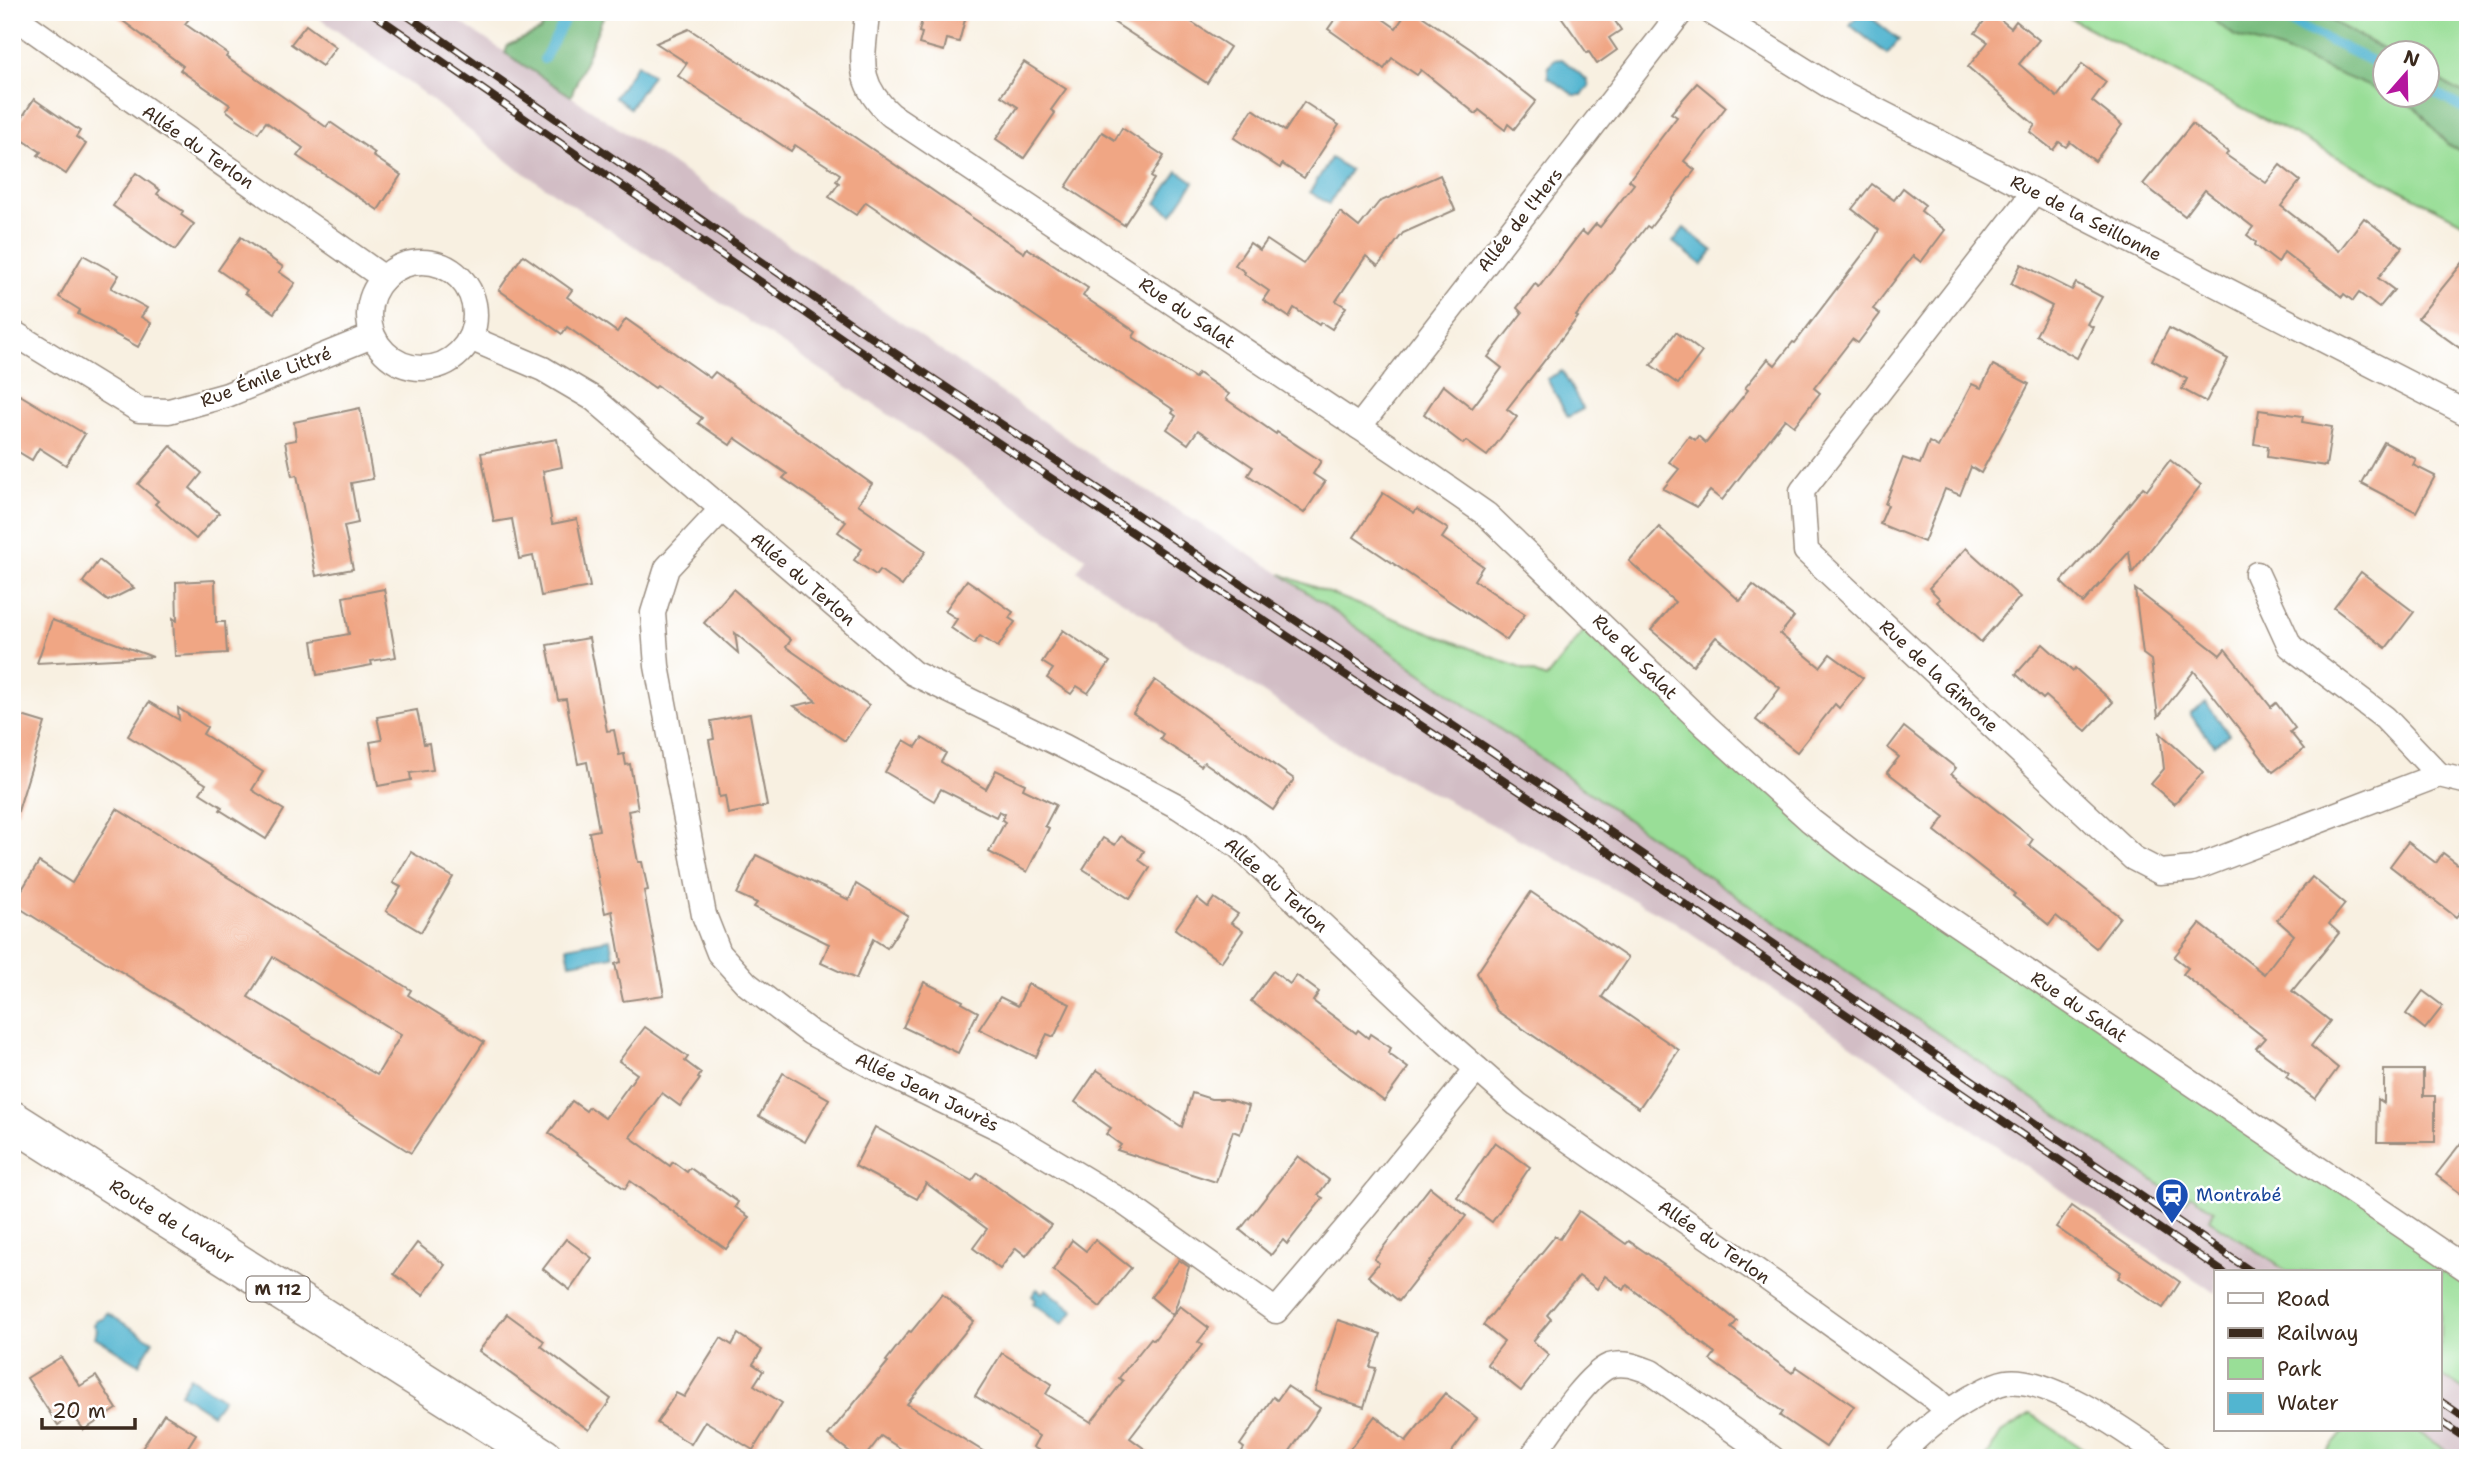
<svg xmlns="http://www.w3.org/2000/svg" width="2480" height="1470" font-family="'Shantell Sans',sans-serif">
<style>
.industrial{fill:#d2bdc5}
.green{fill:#99de97;stroke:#6a845a;stroke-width:2}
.forest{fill:#7abd80;stroke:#5a744f;stroke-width:2}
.water{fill:#52b5d0;stroke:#467077;stroke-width:2}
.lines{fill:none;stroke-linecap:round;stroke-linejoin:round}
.stream{stroke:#52b5d0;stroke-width:10}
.building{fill:#f0a684;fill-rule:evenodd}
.minor-casing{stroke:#9a8d80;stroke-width:27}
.primary-casing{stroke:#9a8d80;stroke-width:41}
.minor{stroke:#fff;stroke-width:24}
.primary{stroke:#fff;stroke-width:38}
.rail-casing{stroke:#3b2a1e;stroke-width:8}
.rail{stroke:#fff;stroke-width:5;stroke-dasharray:16;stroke-linecap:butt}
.labels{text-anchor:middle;stroke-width:5;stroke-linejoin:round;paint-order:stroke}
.shield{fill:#fff;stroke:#766a62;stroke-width:2}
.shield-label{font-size:16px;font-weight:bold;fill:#3b2a1e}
.street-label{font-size:18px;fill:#3b2a1e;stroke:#fff}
.transit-label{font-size:18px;fill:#164399;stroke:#fff;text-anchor:start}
</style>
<rect width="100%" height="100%" fill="#fff"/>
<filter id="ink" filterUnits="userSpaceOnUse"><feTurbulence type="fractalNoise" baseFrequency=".0143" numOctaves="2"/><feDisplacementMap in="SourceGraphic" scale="14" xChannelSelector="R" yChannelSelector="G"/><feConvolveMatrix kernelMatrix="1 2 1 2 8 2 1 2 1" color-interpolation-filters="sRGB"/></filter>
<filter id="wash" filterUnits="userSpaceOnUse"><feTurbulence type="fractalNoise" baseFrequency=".00686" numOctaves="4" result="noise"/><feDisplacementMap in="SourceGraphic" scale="28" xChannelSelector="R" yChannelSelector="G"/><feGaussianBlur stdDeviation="1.57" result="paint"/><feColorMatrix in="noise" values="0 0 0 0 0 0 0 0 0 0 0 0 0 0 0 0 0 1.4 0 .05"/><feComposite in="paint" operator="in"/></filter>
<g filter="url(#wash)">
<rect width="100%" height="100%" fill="#f8f0e1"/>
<!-- industrial -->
<g class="industrial">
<polygon points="311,12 445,12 693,178 1110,468 1179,511 1281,574 1511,676 2328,1272 2216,1272 2216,1293 2119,1231 1675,922 1339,743 1077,571 1086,558 912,430 518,169 420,91"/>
<polygon points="2440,1357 2468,1377 2468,1458 2457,1458 2415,1430 2440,1430"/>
</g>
<!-- green -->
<g class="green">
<polygon points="2058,12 2203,12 2235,36 2284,51 2371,86 2417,108 2447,144 2468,155 2468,225"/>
<polygon points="2315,12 2468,12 2468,96 2428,74 2428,52 2388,52"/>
<polygon points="1281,574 1546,678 1595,617 1811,821 2468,1270 2468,1393 2440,1374 2440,1272 2288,1272 2209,1219 2214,1210 2190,1195 2185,1202 1707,876"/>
<polygon points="2031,1414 2097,1458 1986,1458 2001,1433"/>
<polygon points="2345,1430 2415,1430 2457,1458 2322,1458"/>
</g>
<!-- forest -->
<g class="forest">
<polygon points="550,12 605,12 571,96 505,53 508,45 540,31"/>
<polygon points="2203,12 2315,12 2388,52 2386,52 2385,93 2284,51 2235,36"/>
<polygon points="2428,74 2468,96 2468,155 2447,144 2417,108 2388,95 2428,94"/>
</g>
<!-- water -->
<g class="water">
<polygon points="1860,12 1864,12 1899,40 1887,54 1850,25"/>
<polygon points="1562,59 1587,80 1589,86 1582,95 1574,95 1548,77 1548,68 1554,60"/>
<polygon points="637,64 652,75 630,108 615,97"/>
<polygon points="1331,158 1350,170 1329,204 1310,192"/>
<polygon points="1178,171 1194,182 1172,214 1156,203"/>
<polygon points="1684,228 1713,251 1702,265 1673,242"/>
<polygon points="1562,371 1583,409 1568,417 1547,379"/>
<polygon points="2206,703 2229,734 2214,745 2190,714"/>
<polygon points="610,939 613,956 570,963 567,947"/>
<polygon points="1037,1289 1042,1293 1046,1289 1074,1311 1062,1325 1033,1303 1036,1300 1032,1296"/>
<polygon points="107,1313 153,1341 139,1364 95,1337 97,1330 94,1325 97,1320 103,1319"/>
<polygon points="190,1377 223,1399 212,1414 180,1393"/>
</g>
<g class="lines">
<!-- stream -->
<g class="stream">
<polyline points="2269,12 2386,68"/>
<polyline points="544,59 569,12"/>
<polyline points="2428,89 2468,111"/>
</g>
</g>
<g id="blocks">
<!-- building -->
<g class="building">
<polygon points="111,12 194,12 185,24 228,54 226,57 326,127 330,122 375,153 373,156 401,175 378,210 297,156 303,148 266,122 258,133 236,118 226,110 230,105 180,70 183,66"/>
<polygon points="924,12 967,12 959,42 947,39 944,51 919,44 922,33 919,32"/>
<polygon points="1098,12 1176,12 1230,47 1207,83"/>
<polygon points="1340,12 1373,12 1396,28 1407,12 1416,12 1472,50 1536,101 1514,129 1508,124 1505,130 1479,110 1476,114 1421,70 1417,75 1392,58 1384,69 1365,55 1328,29"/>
<polygon points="1558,12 1609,12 1621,30 1609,38 1617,50 1597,64 1589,52 1587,53"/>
<polygon points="1991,12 2011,28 2016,21 2039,40 2019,64 2057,97 2082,64 2106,82 2092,101 2122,125 2095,161 2070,142 2066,147 2059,142 2053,150 2030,132 2035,125 1968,67 1988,42 1975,33"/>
<polygon points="306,25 336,47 322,66 291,44"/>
<polygon points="689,29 834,123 1024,253 1027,248 1088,288 1083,296 1136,332 1133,337 1195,378 1198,373 1229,394 1226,399 1276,434 1277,432 1321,461 1313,474 1325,482 1304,513 1248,475 1253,467 1198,430 1188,444 1167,429 1176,416 1172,413 1174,410 866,202 856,215 829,197 839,183 836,181 840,174 795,145 791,151 678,76 687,63 656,43"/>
<polygon points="1024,62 1066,89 1051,110 1055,113 1024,158 996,139 1018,107 1001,96"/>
<polygon points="1697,83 1726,107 1684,161 1695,170 1650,228 1647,226 1576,316 1578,317 1507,409 1517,417 1487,456 1466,441 1463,444 1424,414 1443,385 1472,408 1502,368 1488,357 1522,313 1517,308 1535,284 1539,287 1582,231 1587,235 1596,224 1600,227 1634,184 1629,180 1677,117 1671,113"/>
<polygon points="34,99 80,131 76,137 86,144 66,174 38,155 41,152 12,133"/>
<polygon points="1304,102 1339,125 1304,178 1282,164 1280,168 1234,138 1253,109 1285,131"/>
<polygon points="2192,124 2228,152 2226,155 2266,183 2280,165 2300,181 2281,206 2339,251 2364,218 2402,247 2378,278 2394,290 2379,308 2359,293 2353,301 2344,294 2342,297 2284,252 2278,263 2255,245 2256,242 2247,235 2253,227 2205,190 2185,216 2143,184"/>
<polygon points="1122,128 1164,156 1151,177 1154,179 1124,225 1066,187 1102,132 1115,140"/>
<polygon points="136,173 160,190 157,194 183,211 181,215 194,224 175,250 113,206"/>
<polygon points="1440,175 1455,210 1403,233 1378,266 1366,256 1336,301 1346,307 1332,329 1321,322 1319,325 1294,308 1289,317 1263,300 1269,291 1244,274 1245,272 1235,265 1250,243 1260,250 1267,240 1303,264 1340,212 1359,227 1379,202"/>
<polygon points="1872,184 1894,200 1903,188 1925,205 1921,211 1945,230 1921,262 1913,256 1873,309 1880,314 1858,343 1852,339 1814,388 1820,393 1794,426 1785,419 1722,500 1710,491 1697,507 1663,489 1679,469 1669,462 1689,436 1695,440 1698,436 1706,443 1748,390 1745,388 1768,359 1775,365 1793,342 1795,343 1873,241 1879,230 1852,209"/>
<polygon points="241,237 283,267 279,272 295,283 274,313 245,293 247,290 218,270"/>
<polygon points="83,255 119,275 111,288 147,308 141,317 151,323 138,347 78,314 80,310 59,297"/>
<polygon points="523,255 572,290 567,297 617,332 626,319 710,378 715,372 872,484 858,504 926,551 902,586 880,570 876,575 854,560 862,549 838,532 846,522 783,478 787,474 735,438 730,445 698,423 702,418 657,386 655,388 567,327 562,334 499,290"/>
<polygon points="2468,256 2468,354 2418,318"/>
<polygon points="2021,264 2072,290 2076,283 2102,297 2087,324 2093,327 2077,358 2036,335 2052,306 2011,284"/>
<polygon points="2169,328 2228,359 2206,402 2182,389 2187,379 2152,360"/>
<polygon points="1676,332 1702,352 1678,384 1651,365"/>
<polygon points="1993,365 2029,384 1981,473 1971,467 1960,495 1945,489 1924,542 1880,524 1888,505 1885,504 1903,458 1920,464 1929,442 1938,447 1972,384 1981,388"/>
<polygon points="20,395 85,434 66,465 39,448 32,460 12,448 12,409"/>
<polygon points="360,408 373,479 351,483 358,523 344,526 353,569 316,576 297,475 292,476 285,442 296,440 294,422"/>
<polygon points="2259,410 2303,416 2302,422 2332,427 2326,466 2267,457 2268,446 2254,444"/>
<polygon points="557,439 562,467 543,471 552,524 577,519 590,587 541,596 533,556 519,559 512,519 494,522 481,453"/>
<polygon points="2384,442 2416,459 2413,465 2435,476 2416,512 2361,483"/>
<polygon points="171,446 202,473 190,488 219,513 196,539 155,504 158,501 138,484"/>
<polygon points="2170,460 2201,485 2132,573 2129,552 2083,603 2061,582 2089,551 2090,552 2143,487 2147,490"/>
<polygon points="1383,493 1414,513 1417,509 1448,529 1442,538 1483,566 1474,580 1525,614 1507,640 1354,537"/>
<polygon points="1659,527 1740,601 1753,585 1794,617 1780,634 1820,667 1830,654 1863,678 1839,708 1835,704 1797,752 1756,720 1780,688 1716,637 1693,665 1651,630 1675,602 1629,561"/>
<polygon points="1966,548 2020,597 1981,642 1937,602 1940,599 1929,588"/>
<polygon points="99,560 134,588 108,601 83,582"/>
<polygon points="2361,572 2414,612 2386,648 2334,608"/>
<polygon points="215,580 216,622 225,622 227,653 175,656 173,618 177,621 176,582"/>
<polygon points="967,580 1013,612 1009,618 1015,622 998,647 980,636 974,644 951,628 957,619 945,611"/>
<polygon points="384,589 396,657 371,661 372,665 317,675 312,641 349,634 343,597"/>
<polygon points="733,589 791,640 786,647 869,705 845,741 794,706 816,701 735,633 738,653 704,623"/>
<polygon points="2135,589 2220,655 2225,649 2271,707 2276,703 2295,728 2290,732 2304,749 2273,772 2194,671 2158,717 2151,660 2143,654"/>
<polygon points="52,620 153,657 37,663"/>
<polygon points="1063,630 1110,662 1088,693 1077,686 1071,694 1047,678 1053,669 1042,662"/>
<polygon points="589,638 607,731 614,730 619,755 624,754 626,765 630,764 638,809 628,811 638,862 642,862 648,890 644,891 664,995 623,1001 615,964 621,962 612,911 605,913 589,832 599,830 587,762 578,764 566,699 558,700 547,645"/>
<polygon points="2043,644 2073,671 2075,668 2113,702 2086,731 2046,696 2043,699 2016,674"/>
<polygon points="1155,680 1294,779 1273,810 1204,762 1201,766 1160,739 1163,734 1133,713"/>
<polygon points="149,702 179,720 178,708 207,727 203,734 263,772 252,790 284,810 266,839 220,810 222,807 200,793 206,784 128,736"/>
<polygon points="417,710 424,744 429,743 433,770 410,773 411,780 378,786 370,742 382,740 377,717"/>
<polygon points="12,713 45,723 18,811 12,810"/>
<polygon points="750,714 767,806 728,814 725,796 719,797 717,783 709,740 714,739 711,721"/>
<polygon points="1904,727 1956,768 1951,774 2033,839 2029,845 2120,917 2096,948 2056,916 2049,925 2013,896 2015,894 1935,831 1945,817 1887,772 1899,757 1888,748"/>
<polygon points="2160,733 2203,772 2174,804 2151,784 2164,769"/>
<polygon points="922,738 946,753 941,762 986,789 996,770 1025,784 1023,789 1056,805 1045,826 1049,828 1027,872 989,852 1005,822 1002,820 1005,814 999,811 996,817 941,789 934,801 885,772 904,740 916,747"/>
<path d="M117,809l294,181 -3,5 76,47 -73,111 -398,-249 26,-42 33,21zM273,957l128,78 -24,40 -129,-78z"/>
<polygon points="1121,836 1144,851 1139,860 1150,868 1130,899 1083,869 1103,838 1115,845"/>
<polygon points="2408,842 2436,863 2443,853 2468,872 2468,902 2456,917 2390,866"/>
<polygon points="411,852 453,877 421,932 386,911 401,887 393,883"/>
<polygon points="756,855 849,900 856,884 908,916 887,948 873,939 856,979 821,963 829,944 754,907 757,903 737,894"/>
<polygon points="2312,877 2345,904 2329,924 2339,933 2292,991 2330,1021 2311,1046 2338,1068 2315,1099 2286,1077 2289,1073 2256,1048 2265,1038 2183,974 2188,968 2174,957 2200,924 2264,974 2294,935 2277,920"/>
<polygon points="1531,892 1628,958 1602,997 1679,1050 1639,1108 1497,1011 1477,973"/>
<polygon points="1197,898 1208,907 1214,898 1238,914 1231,923 1243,931 1221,962 1175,929"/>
<polygon points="1273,971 1290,984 1296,975 1319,992 1313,1001 1356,1033 1358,1030 1368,1038 1370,1034 1391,1048 1388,1053 1408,1068 1384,1101 1251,1001"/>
<polygon points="924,982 963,1001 962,1003 978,1012 958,1053 903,1027"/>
<polygon points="1028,984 1070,1004 1054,1037 1047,1034 1036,1057 979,1029 1000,997 1018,1006"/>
<polygon points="2423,991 2443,1006 2425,1029 2406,1014"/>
<polygon points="645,1027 688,1057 685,1061 701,1073 698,1078 700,1079 680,1106 662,1093 630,1137 670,1166 673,1162 687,1172 690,1168 738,1202 735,1207 749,1217 726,1249 630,1181 625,1189 549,1133 572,1101 586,1111 589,1107 605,1118 637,1074 619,1061"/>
<polygon points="1097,1070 1182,1127 1192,1093 1211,1099 1227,1099 1249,1106 1240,1134 1233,1131 1216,1182 1117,1150 1121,1145 1106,1134 1111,1128 1075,1102"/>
<polygon points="2384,1070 2423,1070 2423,1096 2435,1096 2435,1142 2377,1142 2378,1099 2384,1103"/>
<polygon points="783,1073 829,1099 805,1142 759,1116"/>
<polygon points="875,1127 972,1181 978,1173 1051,1225 1026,1256 1016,1248 1000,1269 973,1248 987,1229 926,1183 917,1199 855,1166"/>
<polygon points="2468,1134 2468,1199 2436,1175"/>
<polygon points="1495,1142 1530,1167 1492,1222 1457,1197"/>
<polygon points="1298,1156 1329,1180 1318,1195 1323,1198 1287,1244 1283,1240 1271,1255 1240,1230"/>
<polygon points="1430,1187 1466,1216 1399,1301 1368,1276 1379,1263 1374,1259"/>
<polygon points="2071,1206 2180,1282 2163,1308 2118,1278 2121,1272 2056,1227"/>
<polygon points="1579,1211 1626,1244 1629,1241 1690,1283 1737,1321 1731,1328 1792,1373 1797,1367 1854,1406 1826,1447 1780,1416 1783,1412 1710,1360 1715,1353 1627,1285 1624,1290 1605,1276 1597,1289 1579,1276 1547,1315 1551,1319 1533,1341 1549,1355 1521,1391 1487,1364 1504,1342 1483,1325 1555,1236 1560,1239"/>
<polygon points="566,1239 592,1258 570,1290 543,1269"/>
<polygon points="1072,1240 1086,1251 1095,1240 1131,1268 1100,1307 1053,1270"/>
<polygon points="417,1243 445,1265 423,1295 394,1274"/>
<polygon points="1179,1260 1189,1267 1173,1315 1151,1297"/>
<polygon points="942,1294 974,1321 907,1404 994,1458 915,1458 881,1436 864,1458 858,1458 828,1435 888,1362 886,1361 909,1331 911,1332"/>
<polygon points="1180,1306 1209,1328 1198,1342 1202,1345 1130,1438 1157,1458 1051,1458 1033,1447 1039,1436 975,1396 1002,1353 1052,1384 1046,1394 1091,1422 1123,1381 1119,1378 1151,1338 1154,1340"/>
<polygon points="507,1314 544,1341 541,1346 611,1399 589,1430 479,1351"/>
<polygon points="1338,1320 1381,1334 1370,1367 1376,1368 1364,1407 1315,1391"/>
<polygon points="738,1334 762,1350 753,1364 763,1371 754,1385 782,1403 753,1450 705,1421 691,1444 657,1423 676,1393 684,1397 721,1338 732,1345"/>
<polygon points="61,1357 80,1386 96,1376 117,1409 84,1430 73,1415 58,1425 27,1378"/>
<polygon points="1287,1386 1320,1408 1285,1458 1238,1458 1244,1448 1240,1445 1273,1397 1277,1400"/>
<polygon points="1445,1393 1477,1418 1447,1458 1343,1458 1375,1416 1406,1441"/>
<polygon points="164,1414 196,1434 181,1458 136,1458"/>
</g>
</g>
</g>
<g filter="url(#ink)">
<use href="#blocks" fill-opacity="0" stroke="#9a8d80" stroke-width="2"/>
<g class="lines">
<!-- minor casing -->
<g class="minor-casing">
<g id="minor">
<path d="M867,12c-3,46 -14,69 24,103l507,338 88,61 221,213 104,94 48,37 609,412"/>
<polyline points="1711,12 1833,88 2468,414"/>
<polyline points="12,15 384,278"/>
<polyline points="2034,192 1802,491 1806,551 2133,858 2160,872 2193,869 2439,775 2468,782"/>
<circle cx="422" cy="315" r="53"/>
<polyline points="12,332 139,410 169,411 227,395 372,336"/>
<polyline points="470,338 543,369 594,399 913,673 1065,747 1179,807 1238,846 1442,1038 1517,1104 1757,1271 1934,1398 1948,1411"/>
<polyline points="1359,427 1681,12"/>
<polyline points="722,509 667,568 653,613 657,666 704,915 719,953 747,984 811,1033 883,1072 1003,1130 1126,1204 1276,1311 1362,1210 1477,1069"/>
<polyline points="2257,574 2290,646 2385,718 2439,775"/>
<path d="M1531,1458c17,-23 54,-82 78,-92 15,-5 29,1 42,6l121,86"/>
<path d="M1897,1458c23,-26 45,-44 75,-61 11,-6 22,-13 34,-15 43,-7 123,52 158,76"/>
</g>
</g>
<!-- primary casing -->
<g class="primary-casing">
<polyline id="primary" points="12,1120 544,1458"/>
</g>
<!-- minor -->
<use href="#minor" class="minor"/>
<!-- primary -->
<use href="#primary" class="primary"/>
<!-- rail casing -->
<g class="rail-casing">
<g id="rail">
<polyline points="371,12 849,343 1537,803 2223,1272"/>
<polyline points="402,12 859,329 1545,787 2252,1272"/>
<polyline points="2440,1401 2468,1420"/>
<polyline points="2440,1421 2468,1440"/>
</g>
</g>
<!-- rail -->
<use href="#rail" class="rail"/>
</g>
</g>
<!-- icons -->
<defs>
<g id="station-pin" transform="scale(1.75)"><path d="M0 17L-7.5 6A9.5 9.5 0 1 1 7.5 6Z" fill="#1a4fb4" stroke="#fff"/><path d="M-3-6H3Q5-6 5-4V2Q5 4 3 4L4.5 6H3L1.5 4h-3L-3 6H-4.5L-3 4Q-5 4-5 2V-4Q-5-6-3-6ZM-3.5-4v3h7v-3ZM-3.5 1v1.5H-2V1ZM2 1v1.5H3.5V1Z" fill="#fff"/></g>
</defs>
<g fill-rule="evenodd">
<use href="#station-pin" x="2172" y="1195"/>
</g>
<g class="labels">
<!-- shield labels -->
<rect class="shield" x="246.5" y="1276.5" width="63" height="25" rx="5"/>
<g class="shield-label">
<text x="278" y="1295">M 112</text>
</g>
<!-- street labels -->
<g class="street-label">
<text transform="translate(198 147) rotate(35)" y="6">Allée du Terlon</text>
<text transform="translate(2086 218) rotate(27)" y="6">Rue de la Seillonne</text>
<text transform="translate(1520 220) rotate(-52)" y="6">Allée de l'Hers</text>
<text transform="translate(1187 313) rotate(34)" y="6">Rue du Salat</text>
<text transform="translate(266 377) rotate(-21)" y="6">Rue Émile Littré</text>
<text transform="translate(803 579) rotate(41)" y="6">Allée du Terlon</text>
<text transform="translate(1635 657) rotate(45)" y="6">Rue du Salat</text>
<text transform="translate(1939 676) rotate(43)" y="6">Rue de la Gimone</text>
<text transform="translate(1276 885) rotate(42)" y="6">Allée du Terlon</text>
<text transform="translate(2079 1007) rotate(34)" y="6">Rue du Salat</text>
<text transform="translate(927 1092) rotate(26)" y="6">Allée Jean Jaurès</text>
<text transform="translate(172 1222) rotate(32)" y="6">Route de Lavaur</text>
<text transform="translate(1714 1242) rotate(35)" y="6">Allée du Terlon</text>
</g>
<!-- transit labels -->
<g class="transit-label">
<text x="2196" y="1201">Montrabé</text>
</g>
</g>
<!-- margin -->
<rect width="2480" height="1470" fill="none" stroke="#fff" stroke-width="42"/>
<!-- legend -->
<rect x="2214" y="1270" width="228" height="161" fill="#ffffff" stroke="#b1aaa5" stroke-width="2"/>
<rect x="2228" y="1293" width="35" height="10" fill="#ffffff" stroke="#b1aaa5" stroke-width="2"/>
<text x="2277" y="1306" font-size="21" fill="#3b2a1e">Road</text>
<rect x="2228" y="1328" width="35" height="10" fill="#3b2a1e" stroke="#b1aaa5" stroke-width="2"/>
<text x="2277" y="1340" font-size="21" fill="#3b2a1e">Railway</text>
<rect x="2228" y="1358" width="35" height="21" fill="#99de97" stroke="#b1aaa5" stroke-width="2"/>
<text x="2277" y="1376" font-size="21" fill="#3b2a1e">Park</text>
<rect x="2228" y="1393" width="35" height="21" fill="#52b5d0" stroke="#b1aaa5" stroke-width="2"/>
<text x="2277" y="1410" font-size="21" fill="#3b2a1e">Water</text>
<!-- north arrow -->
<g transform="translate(2406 74) rotate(20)"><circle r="33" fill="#ffffff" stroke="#b1aaa5" stroke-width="2"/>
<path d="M0-5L12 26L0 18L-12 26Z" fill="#b5179e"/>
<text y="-10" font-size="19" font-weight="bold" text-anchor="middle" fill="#3b2a1e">N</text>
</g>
<!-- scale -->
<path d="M42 1418v10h93v-10" fill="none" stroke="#3b2a1e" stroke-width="3.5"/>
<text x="52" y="1418" font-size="21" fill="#3b2a1e" stroke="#ffffff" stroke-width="5" paint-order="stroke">20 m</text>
</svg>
